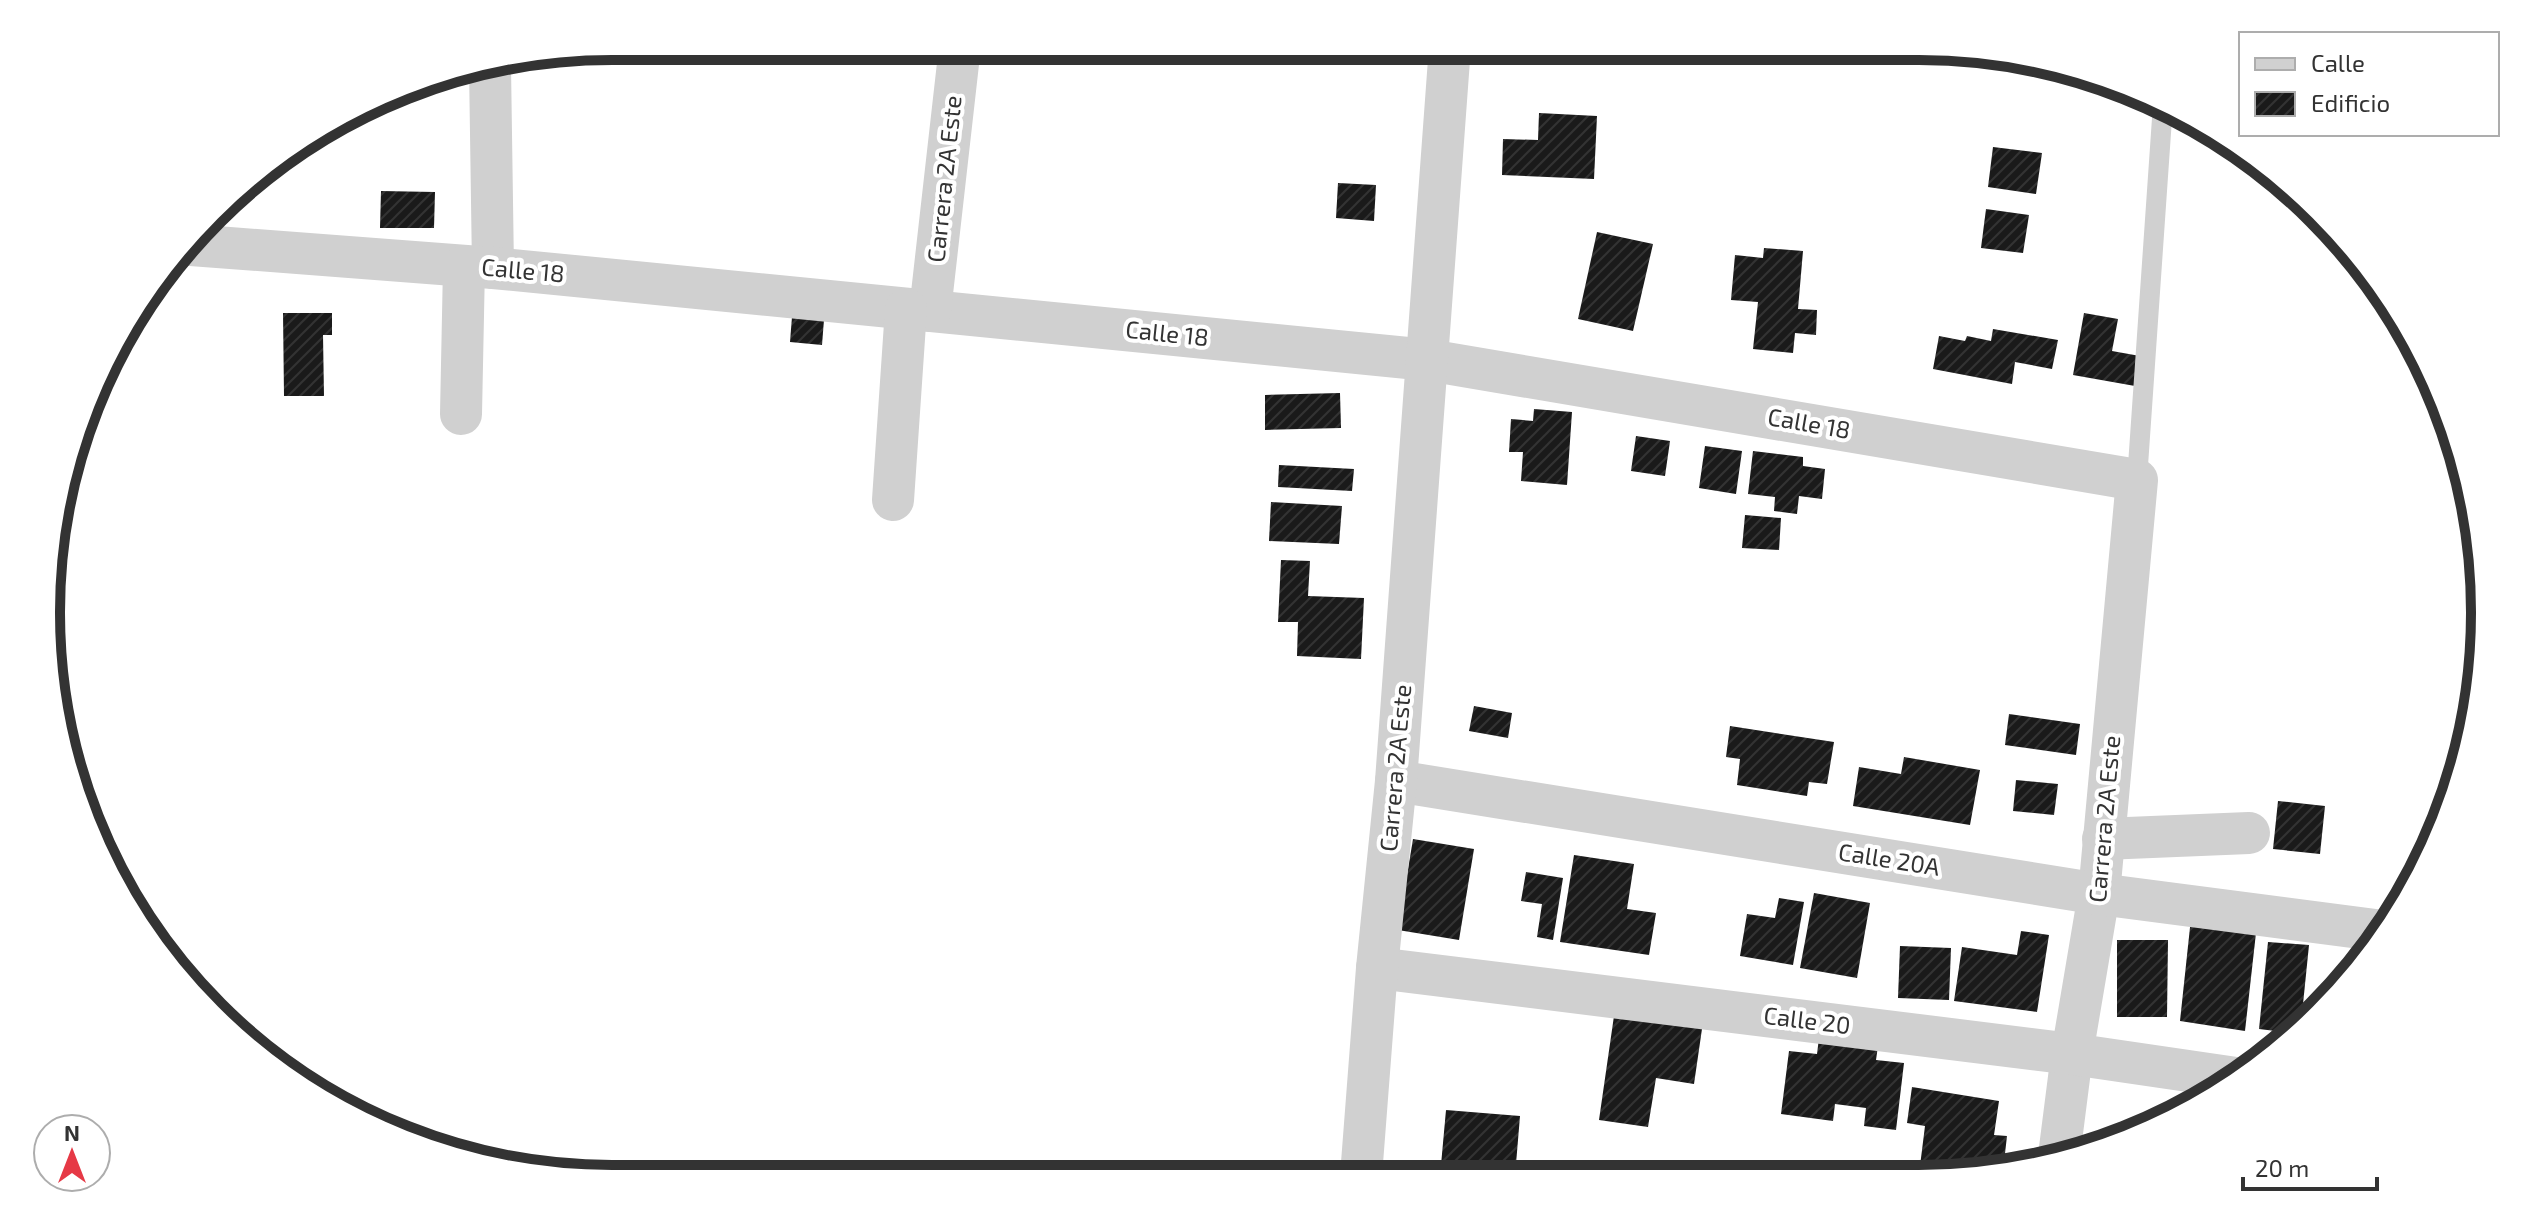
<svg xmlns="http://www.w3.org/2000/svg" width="2531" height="1225" font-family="'Exo 2',sans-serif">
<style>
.building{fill:url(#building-hatch)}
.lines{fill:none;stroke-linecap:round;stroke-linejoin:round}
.service{stroke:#d0d0d0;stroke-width:20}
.minor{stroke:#d0d0d0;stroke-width:42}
.labels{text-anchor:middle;stroke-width:8;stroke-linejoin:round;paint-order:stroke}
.street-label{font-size:24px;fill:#333;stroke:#fff}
.rim{fill:none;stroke:#333;stroke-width:10}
</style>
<defs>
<pattern id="building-hatch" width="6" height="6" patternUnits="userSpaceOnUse" patternTransform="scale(2)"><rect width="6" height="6" fill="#1a1a1a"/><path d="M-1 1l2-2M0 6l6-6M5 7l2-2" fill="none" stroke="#333"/></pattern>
</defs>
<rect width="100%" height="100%" fill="#fff"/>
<!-- building -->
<g class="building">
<polygon points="1539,113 1597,116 1594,179 1502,175 1503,139 1538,140"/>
<polygon points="1993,147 2042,153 2036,194 1988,187"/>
<polygon points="1338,183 1376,185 1374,221 1336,218"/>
<polygon points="381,191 435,192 434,228 380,228"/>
<polygon points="1986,209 2029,215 2023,253 1981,248"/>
<polygon points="1597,232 1653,244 1633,331 1578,319"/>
<polygon points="1764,248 1803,251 1798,309 1817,310 1816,335 1795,333 1793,353 1753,349 1758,302 1731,300 1735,255 1763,258"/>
<polygon points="793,304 825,307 822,345 790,342"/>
<polygon points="283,313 332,313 332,335 323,335 324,396 284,396"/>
<polygon points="2084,313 2118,319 2112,351 2140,356 2135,386 2073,375"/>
<polygon points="1993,329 2058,340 2052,369 2015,362 2012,384 1933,369 1939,336 1965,341 1967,336 1991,341"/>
<polygon points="1340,393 1341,428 1265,430 1265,395"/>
<polygon points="1534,409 1572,412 1567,485 1521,481 1523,452 1509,452 1511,419 1533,421"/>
<polygon points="1636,436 1670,441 1665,476 1631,471"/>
<polygon points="1705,446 1742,451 1736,494 1699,488"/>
<polygon points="1753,451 1803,457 1803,466 1825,469 1822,499 1799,496 1797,514 1774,511 1775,497 1748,494"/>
<polygon points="1279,465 1354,469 1352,491 1278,487"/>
<polygon points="1271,502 1342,506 1339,544 1269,541"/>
<polygon points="1745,515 1781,518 1779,550 1742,548"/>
<polygon points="1281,560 1310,561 1308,596 1364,598 1361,659 1297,656 1298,622 1278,622"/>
<polygon points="1474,706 1512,713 1508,738 1469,731"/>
<polygon points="2009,714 2080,724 2076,755 2005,745"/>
<polygon points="1730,726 1834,742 1827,784 1809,782 1807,796 1737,785 1740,759 1726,757"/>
<polygon points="1904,757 1980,770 1970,825 1853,806 1859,767 1901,774"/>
<polygon points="2016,780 2058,784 2054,815 2013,811"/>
<polygon points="2278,801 2325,806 2320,854 2273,849"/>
<polygon points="1413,839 1474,849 1459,940 1398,930"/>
<polygon points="1574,855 1634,864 1627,909 1656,913 1649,955 1560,942"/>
<polygon points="1526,872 1563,878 1553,940 1537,937 1542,904 1521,901"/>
<polygon points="1814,893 1870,903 1857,978 1800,968"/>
<polygon points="1779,898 1804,902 1793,965 1740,956 1747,914 1775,918"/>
<polygon points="2191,918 2257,924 2245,1031 2180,1021"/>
<polygon points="2021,931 2049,935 2037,1012 1954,1001 1962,947 2017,955"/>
<polygon points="2117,940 2168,940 2167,1017 2117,1017"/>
<polygon points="2268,942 2309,945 2301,1024 2292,1033 2259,1029"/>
<polygon points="1900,946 1951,948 1949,1000 1898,998"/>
<polygon points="1615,1009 1703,1022 1694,1084 1656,1078 1648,1127 1599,1120"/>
<polygon points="1819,1038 1878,1046 1876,1060 1904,1063 1896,1130 1864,1126 1866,1108 1835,1104 1833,1121 1781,1114 1789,1051 1817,1054"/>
<polygon points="1912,1087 1999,1101 1994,1135 2007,1136 2003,1171 1993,1174 1919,1174 1925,1126 1907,1123"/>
<polygon points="1446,1110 1520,1116 1515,1176 1440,1176"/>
</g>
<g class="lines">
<!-- service -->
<polyline class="service" points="2137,480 2163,104"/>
<!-- minor -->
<g class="minor">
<polyline points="490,66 493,268"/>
<polyline points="191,245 493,268 1428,360 2137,480 2099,894 2072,1054 2059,1156"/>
<polyline points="930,311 960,46"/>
<polyline points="461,414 464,266"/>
<polyline points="893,500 906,309"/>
<polyline points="1396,781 2099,894 2383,931"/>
<polyline points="2103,839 2249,833"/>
<polyline points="1377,968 2072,1054 2236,1078"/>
<polyline points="1361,1176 1377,968 1396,781 1450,46"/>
</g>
</g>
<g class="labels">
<!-- street labels -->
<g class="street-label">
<text transform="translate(945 179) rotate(-84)" y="8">Carrera 2A Este</text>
<text transform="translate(523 271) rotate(5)" y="8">Calle 18</text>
<text transform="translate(1167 334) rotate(6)" y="8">Calle 18</text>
<text transform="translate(1809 424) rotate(10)" y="8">Calle 18</text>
<text transform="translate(1396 768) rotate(-85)" y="8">Carrera 2A Este</text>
<text transform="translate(2105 819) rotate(-85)" y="8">Carrera 2A Este</text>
<text transform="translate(1889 860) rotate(9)" y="8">Calle 20A</text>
<text transform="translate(1807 1021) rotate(7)" y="8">Calle 20</text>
</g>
</g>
<!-- crop -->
<path d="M0 0H2531V1225H0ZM612 60H1919A552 552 0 0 1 2471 612V613A552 552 0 0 1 1919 1165H612A552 552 0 0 1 60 613V612A552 552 0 0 1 612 60Z" fill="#fff" fill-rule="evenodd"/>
<path class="rim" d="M612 60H1919A552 552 0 0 1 2471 612V613A552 552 0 0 1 1919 1165H612A552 552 0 0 1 60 613V612A552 552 0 0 1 612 60Z"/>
<!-- legend -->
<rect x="2239" y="32" width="260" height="104" fill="#ffffff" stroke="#adadad" stroke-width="2"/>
<rect x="2255" y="58" width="40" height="12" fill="#d0d0d0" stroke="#adadad" stroke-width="2"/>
<text x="2311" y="72" font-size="24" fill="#333333">Calle</text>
<rect x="2255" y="92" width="40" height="24" fill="url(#building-hatch)" stroke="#adadad" stroke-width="2"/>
<text x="2311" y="112" font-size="24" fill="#333333">Edificio</text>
<!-- north arrow -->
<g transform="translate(72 1153)"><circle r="38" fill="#ffffff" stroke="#adadad" stroke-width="2"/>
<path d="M0-6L14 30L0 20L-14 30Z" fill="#e63946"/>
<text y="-12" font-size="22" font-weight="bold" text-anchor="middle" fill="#333333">N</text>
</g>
<!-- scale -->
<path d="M2243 1177v12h134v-12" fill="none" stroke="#333333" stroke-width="4"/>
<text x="2255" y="1177" font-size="24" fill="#333333" stroke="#ffffff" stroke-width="6" paint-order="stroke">20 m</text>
</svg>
